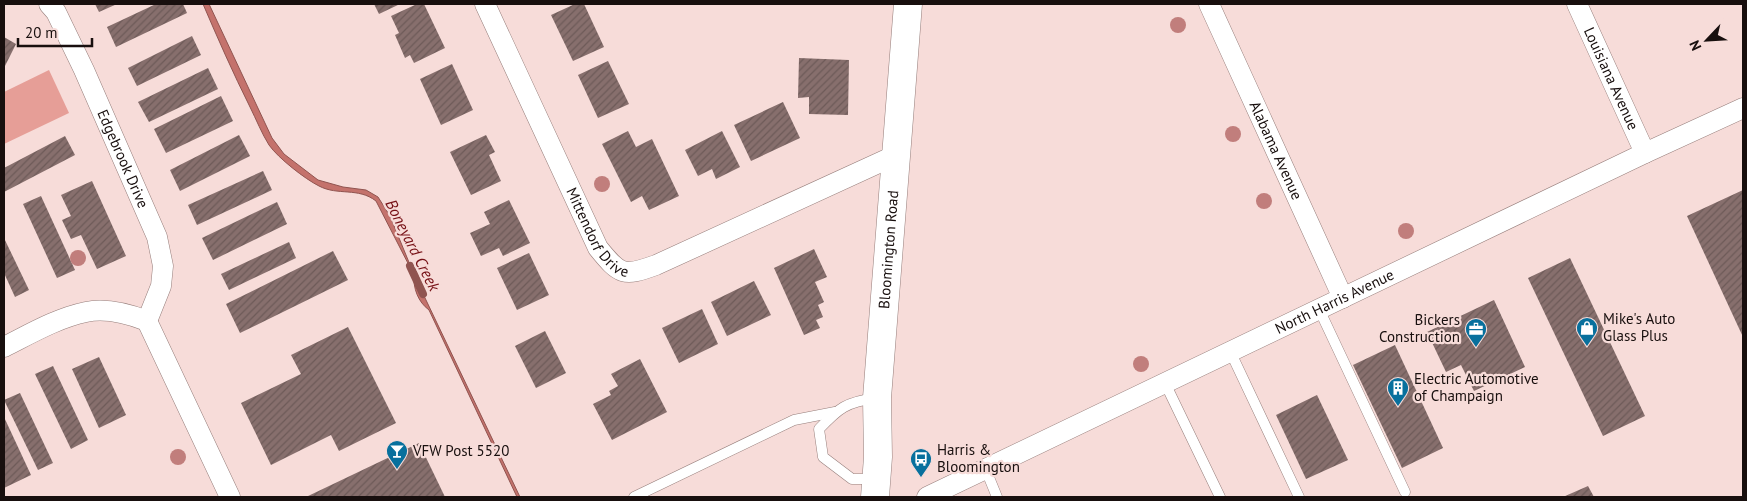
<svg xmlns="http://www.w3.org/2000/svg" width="1747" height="501" font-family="'PT Sans',sans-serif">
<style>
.green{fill:#e69e97}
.water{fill:#c4726c;stroke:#905450}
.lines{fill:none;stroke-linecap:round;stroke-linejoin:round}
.stream{stroke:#905450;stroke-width:8}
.building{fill:url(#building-hatch)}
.service-casing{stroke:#967e7b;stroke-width:11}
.minor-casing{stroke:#967e7b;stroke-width:21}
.secondary-casing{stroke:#967e7b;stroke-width:29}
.service{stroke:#fff;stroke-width:10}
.minor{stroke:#fff;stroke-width:20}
.secondary{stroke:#fff;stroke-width:28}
.tree{fill:#c17e7c}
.labels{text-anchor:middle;stroke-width:4.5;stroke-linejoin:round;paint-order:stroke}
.street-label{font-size:15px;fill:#180f0e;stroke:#f7dcd9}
.poi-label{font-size:15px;fill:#180f0e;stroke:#f7dcd9;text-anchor:start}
.water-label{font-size:16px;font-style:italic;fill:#761015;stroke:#f7dcd9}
</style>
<defs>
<pattern id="building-hatch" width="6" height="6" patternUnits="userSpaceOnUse" patternTransform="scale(1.25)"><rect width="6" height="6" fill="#876f6d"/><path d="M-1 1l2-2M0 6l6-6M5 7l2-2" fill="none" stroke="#6d5a58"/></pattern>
</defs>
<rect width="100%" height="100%" fill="#f7dcd9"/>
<!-- green -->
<polygon class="green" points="49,70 69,113 4,144 4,92"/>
<!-- water -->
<path class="water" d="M203,4h6l63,134 12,16 34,26 25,7 23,3 12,7 12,19 25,61 105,220h-3l-88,-187c-11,-8 -16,-22 -15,-35l-38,-74c-18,-14 -38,-5 -57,-15 -14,-7 -41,-28 -50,-41 -7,-11 -13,-26 -19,-38 -17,-34 -32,-68 -47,-103z"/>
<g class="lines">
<!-- stream -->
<polyline class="stream" points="410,266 423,294"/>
</g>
<!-- building -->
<g class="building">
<polygon points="95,4 117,4 99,12"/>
<polygon points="156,4 183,4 187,13 116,47 107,27"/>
<polygon points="374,4 400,4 379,14"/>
<polygon points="417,4 424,4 445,48 414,63 410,55 405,58 395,35 399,33 391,16"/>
<polygon points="575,4 584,4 604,47 573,61 551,15"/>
<polygon points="192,36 201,55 137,86 128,68"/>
<polygon points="4,37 16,44 4,68"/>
<polygon points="799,58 849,60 848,115 809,114 809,97 798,98"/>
<polygon points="608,61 629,104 598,118 578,75"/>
<polygon points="452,64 473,110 441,125 420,79"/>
<polygon points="208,68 218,89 149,122 138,102"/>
<polygon points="221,96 233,121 166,153 154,129"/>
<polygon points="783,102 800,138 751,161 734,125"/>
<polygon points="628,131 636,147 652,139 679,196 649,210 642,196 631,202 602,144"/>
<polygon points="722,131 740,167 716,179 712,169 698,176 685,150"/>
<polygon points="239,135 250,156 180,191 170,170"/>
<polygon points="486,135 495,152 489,155 501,181 471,195 450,152"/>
<polygon points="65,136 75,155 4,192 4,168"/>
<polygon points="263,171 272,190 197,225 188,205"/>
<polygon points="92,181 126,256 97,269 81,235 71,239 62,220 71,216 61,195"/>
<polygon points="1743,190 1743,337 1687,216"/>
<polygon points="41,196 75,270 57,278 23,204"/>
<polygon points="509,200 530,243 503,256 499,248 481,256 470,233 490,224 484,212"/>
<polygon points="277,202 287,224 213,260 202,238"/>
<polygon points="4,238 29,290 15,297 4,273"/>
<polygon points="289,242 296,258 229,290 221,274"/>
<polygon points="814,249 827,277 815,282 824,302 818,305 823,317 816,320 820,328 804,335 774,268"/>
<polygon points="333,251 348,280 240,333 226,304"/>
<polygon points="529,253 549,295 517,310 497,268"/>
<polygon points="1570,258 1645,416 1603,436 1528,278"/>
<polygon points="754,281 771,315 727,336 711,302"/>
<polygon points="1494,300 1525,367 1474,391 1461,365 1446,372 1427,332"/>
<polygon points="702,309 718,344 679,363 662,328"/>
<polygon points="348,327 396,423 339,451 331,435 271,465 241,403 301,374 291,355"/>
<polygon points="545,331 566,373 536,388 515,346"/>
<polygon points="1395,345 1443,448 1402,468 1353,365"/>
<polygon points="99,357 126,415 99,428 72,369"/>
<polygon points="640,359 667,412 612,440 593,404 611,395 609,391 618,386 611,374"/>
<polygon points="53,366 88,440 71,449 35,374"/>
<polygon points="20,393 53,463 38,470 4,400"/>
<polygon points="1317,395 1348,460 1306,479 1276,415"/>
<polygon points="4,417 31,475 4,488"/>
<polygon points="419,443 445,497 306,497"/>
<polygon points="1588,486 1594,497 1563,497"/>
</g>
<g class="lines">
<!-- service casing -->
<g class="service-casing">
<g id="service">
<polyline points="1319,309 1405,492"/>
<polyline points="1230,351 1299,497"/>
<polyline points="1165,383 1220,497"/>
<polyline points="986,470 997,497"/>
<path d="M875,479h-23l-29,-22 -4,-28c20,-21 27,-27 57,-31"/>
<polyline points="634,497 794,420 835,412"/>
</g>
</g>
<!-- minor casing -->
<g class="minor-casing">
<g id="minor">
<path id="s1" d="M49,4l7,8 28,58 73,167 6,29 -2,20 -14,35"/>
<path id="s2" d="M485,4l113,244c22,27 25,29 58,17l240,-110"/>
<path id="s3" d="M1209,4l134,294"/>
<path id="s4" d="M1577,4l68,149"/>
<path d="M4,347c26,-13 53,-29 82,-35 19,-4 43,2 61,9l83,176"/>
<path id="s5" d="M927,497l718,-344 98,-45"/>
</g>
</g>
<!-- secondary casing -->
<g class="secondary-casing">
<g id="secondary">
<path id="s6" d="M875,497l3,-40 -1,-59 31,-394"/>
</g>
</g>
<!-- service -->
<use href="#service" class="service"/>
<!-- minor -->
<use href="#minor" class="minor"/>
<!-- secondary -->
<use href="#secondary" class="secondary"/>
</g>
<!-- trees -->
<g class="tree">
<circle cx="1178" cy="25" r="8"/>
<circle cx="1233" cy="134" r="8"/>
<circle cx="602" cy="184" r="8"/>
<circle cx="1264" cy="201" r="8"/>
<circle cx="1406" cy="231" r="8"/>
<circle cx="78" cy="258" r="8"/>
<circle cx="1141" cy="364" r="8"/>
<circle cx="178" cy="457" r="8"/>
</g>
<!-- icons -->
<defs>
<g id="shop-pin" transform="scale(1.125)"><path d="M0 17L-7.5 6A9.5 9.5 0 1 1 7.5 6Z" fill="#08709d" stroke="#f7dcd9"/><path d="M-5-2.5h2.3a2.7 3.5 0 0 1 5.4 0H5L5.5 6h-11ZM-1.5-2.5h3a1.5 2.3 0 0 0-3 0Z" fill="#fff"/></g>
<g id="office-pin" transform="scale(1.125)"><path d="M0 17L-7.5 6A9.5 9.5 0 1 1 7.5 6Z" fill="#08709d" stroke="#f7dcd9"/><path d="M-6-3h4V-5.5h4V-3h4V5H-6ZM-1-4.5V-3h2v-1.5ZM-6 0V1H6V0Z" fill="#fff"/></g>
<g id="building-pin" transform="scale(1.125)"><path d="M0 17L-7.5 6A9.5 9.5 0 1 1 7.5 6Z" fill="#08709d" stroke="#f7dcd9"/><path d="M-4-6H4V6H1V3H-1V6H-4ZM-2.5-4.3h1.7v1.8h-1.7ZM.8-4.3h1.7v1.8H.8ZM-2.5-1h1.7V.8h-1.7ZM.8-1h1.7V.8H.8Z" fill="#fff"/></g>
<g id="bar-pin" transform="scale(1.125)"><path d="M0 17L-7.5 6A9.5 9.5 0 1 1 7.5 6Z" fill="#08709d" stroke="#f7dcd9"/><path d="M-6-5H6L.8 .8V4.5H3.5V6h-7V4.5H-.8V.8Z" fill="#fff"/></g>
<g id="bus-pin" transform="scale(1.125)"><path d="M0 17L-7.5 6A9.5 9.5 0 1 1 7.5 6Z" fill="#08709d" stroke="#f7dcd9"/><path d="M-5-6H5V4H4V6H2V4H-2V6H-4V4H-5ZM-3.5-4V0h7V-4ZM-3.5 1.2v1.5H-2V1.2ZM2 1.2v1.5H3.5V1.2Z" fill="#fff"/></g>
</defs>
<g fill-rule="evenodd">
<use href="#shop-pin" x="1587" y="328"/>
<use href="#office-pin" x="1476" y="329"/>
<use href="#building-pin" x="1398" y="388"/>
<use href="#bar-pin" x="397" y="451"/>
<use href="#bus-pin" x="921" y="459"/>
</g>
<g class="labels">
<!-- street labels -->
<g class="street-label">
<text dy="5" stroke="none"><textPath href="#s4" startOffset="82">Louisiana Avenue</textPath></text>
<text dy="5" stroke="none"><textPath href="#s3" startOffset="161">Alabama Avenue</textPath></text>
<text dy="5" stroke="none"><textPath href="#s1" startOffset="172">Edgebrook Drive</textPath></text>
<text dy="5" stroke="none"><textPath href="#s2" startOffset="256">Mittendorf Drive</textPath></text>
<text dy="5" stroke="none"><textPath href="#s6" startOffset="248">Bloomington Road</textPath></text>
<text dy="5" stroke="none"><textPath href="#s5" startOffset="452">North Harris Avenue</textPath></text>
</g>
<!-- poi labels -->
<g class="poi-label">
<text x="1603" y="324">Mike's Auto<tspan x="1603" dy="17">Glass Plus</tspan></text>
<text x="1460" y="325" text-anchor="end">Bickers<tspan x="1460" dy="17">Construction</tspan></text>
<text x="1414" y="384">Electric Automotive<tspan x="1414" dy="17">of Champaign</tspan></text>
<text x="937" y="455">Harris &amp;<tspan x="937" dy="17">Bloomington</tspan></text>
<text x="413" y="456">VFW Post 5520</text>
</g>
<!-- water labels -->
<g class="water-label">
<text transform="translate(413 245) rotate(63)" y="6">Boneyard Creek</text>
</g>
</g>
<!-- border -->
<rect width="1747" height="501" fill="none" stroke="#180f0e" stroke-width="10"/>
<!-- north arrow -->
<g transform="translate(1707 40) rotate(245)" stroke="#f7dcd9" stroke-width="4" paint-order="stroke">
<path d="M0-4L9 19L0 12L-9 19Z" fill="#180f0e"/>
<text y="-8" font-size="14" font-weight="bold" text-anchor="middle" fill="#180f0e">N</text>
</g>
<!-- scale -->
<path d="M18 38v8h74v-8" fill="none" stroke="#180f0e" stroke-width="2.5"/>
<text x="25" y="38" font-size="15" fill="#180f0e" stroke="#f7dcd9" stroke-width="4" paint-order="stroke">20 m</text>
</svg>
